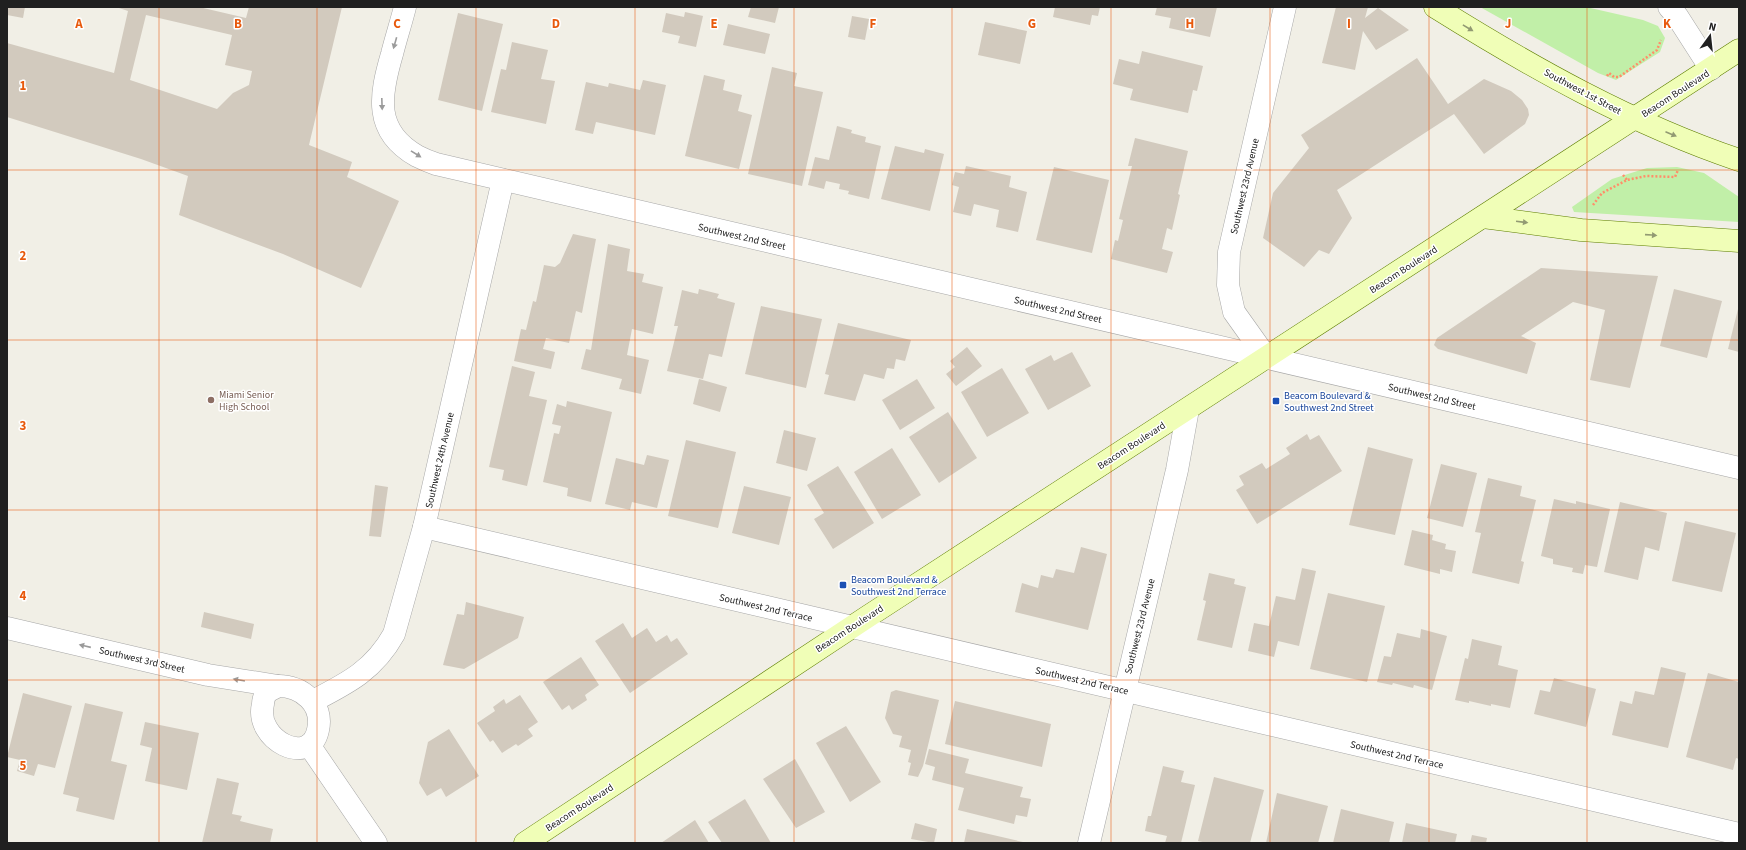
<svg xmlns="http://www.w3.org/2000/svg" width="1746" height="850" font-family="'Source Sans 3',sans-serif">
<style>
.grass{fill:#c1efa8}
.building{fill:#d2cabe;fill-rule:evenodd}
.lines{fill:none;stroke-linecap:round;stroke-linejoin:round}
.minor-casing{stroke:#a7a7a7;stroke-width:23}
.secondary-casing{stroke:#5e7e00;stroke-width:23}
.path{stroke:#ff8e69;stroke-width:2.5;stroke-dasharray:2 2;stroke-linecap:butt}
.minor{stroke:#fff;stroke-width:22}
.secondary{stroke:#f0feb7;stroke-width:22}
.oneway{fill:#929a73}
.oneway2{fill:#9b9b9b}
.grid{fill:none;stroke:#e8590c;stroke-width:1;stroke-opacity:0.55}
.education-dot{fill:#8d6e63;stroke:#fff;stroke-width:1.5}
.transit-dot{fill:#1a4fb4;stroke:#fff;stroke-width:1.5}
.labels{text-anchor:middle;stroke-width:3;stroke-linejoin:round;paint-order:stroke}
.street-label{font-size:10px;fill:#202020;stroke:#fff}
.education-label{font-size:10px;fill:#785e54;stroke:#fff;text-anchor:start}
.transit-label{font-size:10px;fill:#164399;stroke:#fff;text-anchor:start}
.grid-label{font-size:13px;text-anchor:middle;font-weight:bold;fill:#e8590c;stroke:#fff;stroke-width:3;stroke-linejoin:round;paint-order:stroke}
</style>
<rect width="100%" height="100%" fill="#f1efe6"/>
<!-- grass -->
<g class="grass">
<polygon points="1480,7 1586,7 1643,20 1658,26 1665,38 1660,52 1616,80 1598,73"/>
<polygon points="1677,167 1704,173 1739,197 1739,222 1574,212 1572,207 1612,179 1647,168"/>
</g>
<!-- building -->
<g class="building">
<polygon points="7,7 25,7 23,18 7,15"/>
<path d="M116,7h83l47,11 3,-11h93l-33,138 43,17 -5,15 52,24 -38,87 -78,-34 -104,-39 9,-39 -47,-17 -134,-42v-74l107,30 14,-62zM146,15l86,20 -7,30 27,6 -3,14 -16,8 -16,16 -87,-29z"/>
<polygon points="751,7 779,7 775,23 748,17"/>
<polygon points="1055,7 1100,7 1098,16 1092,15 1090,25 1053,17"/>
<polygon points="1157,7 1217,7 1210,37 1169,28 1171,18 1155,15"/>
<polygon points="1336,7 1368,7 1365,18 1378,8 1409,30 1376,50 1363,31 1355,70 1322,63"/>
<polygon points="685,12 703,16 696,47 678,43 680,36 662,32 666,13 684,17"/>
<polygon points="458,13 503,24 482,111 438,100"/>
<polygon points="852,16 869,19 865,40 848,37"/>
<polygon points="985,22 1027,31 1020,64 978,55"/>
<polygon points="728,24 770,34 765,54 723,45"/>
<polygon points="512,42 548,50 541,79 555,81 546,124 491,112 501,69 506,70"/>
<polygon points="1142,51 1203,66 1197,91 1193,90 1188,113 1130,100 1133,89 1113,84 1119,59 1139,64"/>
<polygon points="1417,58 1448,104 1484,79 1511,91 1522,100 1528,109 1529,115 1525,124 1484,154 1454,114 1337,190 1352,218 1329,254 1319,250 1304,267 1263,238 1273,193 1309,148 1301,135"/>
<polygon points="772,67 797,73 794,86 823,92 802,186 748,174"/>
<polygon points="704,75 725,80 723,90 742,95 738,111 752,115 739,169 685,156"/>
<polygon points="643,80 666,85 655,135 596,122 593,134 575,130 586,82 608,87 609,83 640,90"/>
<polygon points="837,126 852,130 851,133 866,137 865,142 881,146 869,199 848,194 849,191 839,189 840,184 826,181 824,189 808,185 815,157 829,160"/>
<polygon points="1135,138 1188,151 1178,194 1180,195 1172,230 1167,228 1162,249 1173,252 1167,273 1111,259 1115,240 1118,241 1123,220 1119,219 1132,166 1128,166"/>
<polygon points="895,146 924,153 925,149 944,154 930,211 881,199"/>
<polygon points="966,166 1011,176 1009,187 1027,192 1018,232 996,227 999,210 974,204 971,216 953,212 959,187 952,185 955,172 964,174"/>
<polygon points="1054,167 1109,180 1092,253 1036,240"/>
<polygon points="573,234 596,239 582,313 576,311 569,343 546,338 543,349 555,352 551,369 514,361 521,329 526,330 533,301 536,302 544,265 555,267 560,263"/>
<polygon points="608,244 630,249 627,271 644,274 642,282 663,287 653,334 632,329 627,355 649,360 641,394 619,389 622,379 581,369 586,349 591,350"/>
<polygon points="1541,268 1658,276 1630,388 1590,380 1605,310 1573,302 1521,336 1536,343 1527,374 1438,349 1434,345 1437,338"/>
<polygon points="699,289 719,294 717,298 735,303 722,357 709,354 703,379 667,371 678,326 674,326 682,290 698,294"/>
<polygon points="1674,289 1722,301 1707,358 1660,346"/>
<polygon points="1739,305 1739,352 1728,349"/>
<polygon points="761,306 822,319 806,388 745,374"/>
<polygon points="838,323 911,340 905,361 896,359 894,369 887,368 884,379 864,374 855,401 824,394 829,375 825,374"/>
<polygon points="967,347 982,366 956,386 946,374 955,367 950,361"/>
<polygon points="1072,352 1091,386 1048,410 1025,369 1051,355 1054,361"/>
<polygon points="512,366 535,372 529,396 547,400 527,486 502,480 504,470 489,467"/>
<polygon points="1002,368 1029,413 987,437 961,392"/>
<polygon points="699,379 727,387 720,412 693,404"/>
<polygon points="917,379 935,408 900,430 882,400"/>
<polygon points="567,401 612,412 591,502 567,496 568,488 543,482 554,433 559,434 561,426 552,424 557,404 566,407"/>
<polygon points="948,412 977,458 939,483 909,437"/>
<polygon points="784,430 816,438 807,471 776,463"/>
<polygon points="1307,434 1310,440 1319,435 1342,471 1257,524 1236,490 1244,485 1239,476 1262,463 1266,469 1290,454 1286,448"/>
<polygon points="686,440 736,452 718,528 668,516"/>
<polygon points="1368,447 1413,459 1395,535 1349,525"/>
<polygon points="892,448 921,495 882,519 854,472"/>
<polygon points="647,455 669,460 657,508 632,502 630,510 605,504 616,458 644,465"/>
<polygon points="1441,464 1477,473 1463,527 1427,518"/>
<polygon points="838,466 874,523 833,549 814,519 824,513 807,485"/>
<polygon points="1488,478 1522,486 1520,496 1536,500 1521,561 1524,562 1519,584 1472,573 1481,533 1475,532"/>
<polygon points="375,485 388,487 381,537 369,536"/>
<polygon points="744,486 791,497 779,545 732,533"/>
<polygon points="1554,499 1576,504 1576,501 1610,509 1597,567 1585,565 1583,574 1572,572 1573,568 1553,564 1553,559 1541,556"/>
<polygon points="1620,502 1667,513 1659,551 1645,547 1638,580 1604,572"/>
<polygon points="1685,521 1736,533 1722,592 1672,581"/>
<polygon points="1412,530 1433,535 1432,540 1446,544 1445,549 1456,551 1452,572 1440,569 1440,574 1404,565"/>
<polygon points="1081,547 1107,554 1088,630 1015,612 1022,583 1038,588 1041,575 1053,578 1056,569 1074,573"/>
<polygon points="1302,568 1316,571 1299,646 1278,641 1274,657 1248,651 1254,623 1269,626 1276,596 1295,600"/>
<polygon points="1209,573 1235,579 1234,584 1246,587 1232,648 1197,640 1206,601 1203,600"/>
<polygon points="1328,593 1385,606 1367,682 1310,669"/>
<polygon points="466,602 524,617 518,638 464,669 443,665 457,614 464,615"/>
<polygon points="204,612 254,624 251,639 201,627"/>
<polygon points="623,623 632,638 647,628 656,642 667,635 671,642 677,638 688,654 630,693 595,641"/>
<polygon points="1421,629 1447,636 1432,690 1414,685 1413,688 1393,683 1392,685 1377,682 1384,656 1391,657 1397,633 1420,638"/>
<polygon points="1472,639 1502,646 1498,665 1518,670 1510,708 1491,704 1491,706 1469,701 1469,703 1455,700 1465,658 1468,659"/>
<polygon points="581,657 599,685 585,695 587,700 572,710 569,705 562,710 543,682"/>
<polygon points="1661,667 1686,673 1668,748 1612,735 1620,701 1632,704 1635,691 1654,695"/>
<polygon points="1708,673 1739,682 1739,759 1736,758 1733,770 1686,757"/>
<polygon points="1554,678 1596,689 1586,727 1534,714 1540,690 1550,692"/>
<polygon points="896,690 939,700 923,766 918,777 908,775 911,763 908,762 911,750 899,747 902,736 893,734 885,718 891,692"/>
<polygon points="23,693 72,706 55,768 38,764 34,776 17,771 20,760 7,757"/>
<polygon points="520,695 538,722 528,729 533,736 518,746 516,744 502,753 493,740 490,742 477,723 495,711 493,707 504,699 506,704"/>
<polygon points="955,701 1051,724 1042,767 945,744"/>
<polygon points="85,703 123,712 111,761 127,765 114,820 76,811 79,798 63,794"/>
<polygon points="145,722 199,733 187,790 145,781 152,748 140,745"/>
<polygon points="846,726 881,782 850,802 816,743"/>
<polygon points="449,729 479,776 446,797 441,788 427,796 419,783 428,742"/>
<polygon points="929,749 969,759 965,773 1023,787 1020,797 1031,799 1027,817 1016,815 1014,824 958,810 964,788 932,780 935,767 925,764"/>
<polygon points="795,759 825,812 796,828 763,779"/>
<polygon points="1163,766 1184,771 1181,782 1195,785 1181,843 1165,843 1167,836 1145,831 1148,816 1151,816"/>
<polygon points="1214,777 1264,790 1250,843 1207,843 1198,841"/>
<polygon points="217,778 239,783 232,814 242,816 240,821 273,829 270,843 202,843"/>
<polygon points="1277,793 1328,806 1318,843 1266,843"/>
<polygon points="745,799 771,843 722,843 708,822"/>
<polygon points="1341,809 1394,822 1389,843 1333,843"/>
<polygon points="695,820 709,843 661,843"/>
<polygon points="915,823 937,829 934,843 911,839"/>
<polygon points="1406,823 1457,834 1455,843 1402,843"/>
<polygon points="967,829 1023,842 1023,843 964,843"/>
<polygon points="1472,835 1487,838 1486,843 1470,843"/>
</g>
<g class="lines">
<!-- minor casing -->
<g class="minor-casing">
<g id="minor">
<path d="M405,7c-4,16 -9,31 -13,47 -12,41 -19,77 25,102 6,3 13,6 19,8l1303,304"/>
<polyline points="1669,7 1677,16 1711,69"/>
<polyline points="1266,357 1234,312 1228,285 1229,252 1285,7"/>
<polyline points="424,527 1739,834"/>
<polyline points="7,628 208,675 278,686"/>
<path d="M278,686c24,0 46,18 40,44 -8,38 -64,10 -55,-26 0,-4 2,-9 4,-12 3,-2 8,-4 11,-6z"/>
<path d="M313,701c35,-18 61,-31 81,-67l30,-107 79,-347"/>
<polyline points="309,745 376,843"/>
<polyline points="1089,843 1177,470 1188,409"/>
</g>
</g>
<!-- secondary casing -->
<g class="secondary-casing">
<g id="secondary">
<path d="M1435,7c96,60 197,117 304,153"/>
<polyline points="1483,217 1581,230 1739,241"/>
<polyline points="525,843 867,617 1739,50"/>
</g>
</g>
<!-- path -->
<g class="path">
<polyline points="1607,76 1609,73 1614,77 1619,77 1657,50 1661,40"/>
<polyline points="1623,175 1627,180"/>
<polyline points="1593,205 1602,193 1627,180 1646,176 1675,177 1678,170"/>
</g>
<!-- minor -->
<use href="#minor" class="minor"/>
<!-- secondary -->
<use href="#secondary" class="secondary"/>
</g>
<!-- one-way arrows -->
<defs><path id="oneway-solid" d="M-6-.8H1V-3.2L6.5 0L1 3.2V.8H-6Z"/></defs>
<g class="oneway">
<use href="#oneway-solid" transform="translate(1468 28) rotate(31)"/>
<use href="#oneway-solid" transform="translate(1671 134) rotate(23)"/>
<use href="#oneway-solid" transform="translate(1522 222) rotate(7)"/>
<use href="#oneway-solid" transform="translate(1651 235) rotate(4)"/>
</g>
<g class="oneway2">
<use href="#oneway-solid" transform="translate(395 43) rotate(106)"/>
<use href="#oneway-solid" transform="translate(382 104) rotate(88)"/>
<use href="#oneway-solid" transform="translate(416 154) rotate(32)"/>
<use href="#oneway-solid" transform="translate(85 646) rotate(-167)"/>
<use href="#oneway-solid" transform="translate(239 680) rotate(-170)"/>
</g>
<!-- grid -->
<path class="grid" d="M159,7v836M317,7v836M476,7v836M635,7v836M794,7v836M952,7v836M1111,7v836M1270,7v836M1429,7v836M1587,7v836M7,170h1732M7,340h1732M7,510h1732M7,680h1732"/>
<!-- markers -->
<circle class="education-dot" cx="211" cy="400" r="4"/>
<g class="transit-dot">
<rect x="1272" y="397" width="8" height="8" rx="2"/>
<rect x="839" y="581" width="8" height="8" rx="2"/>
</g>
<g class="labels">
<!-- street labels -->
<g class="street-label">
<text transform="translate(1583 91) rotate(28)" y="4">Southwest 1st Street</text>
<text transform="translate(1675 93) rotate(-33)" y="4">Beacom Boulevard</text>
<text transform="translate(1244 186) rotate(-77)" y="4">Southwest 23rd Avenue</text>
<text transform="translate(742 236) rotate(13)" y="4">Southwest 2nd Street</text>
<text transform="translate(1403 269) rotate(-33)" y="4">Beacom Boulevard</text>
<text transform="translate(1058 309) rotate(13)" y="4">Southwest 2nd Street</text>
<text transform="translate(1432 396) rotate(13)" y="4">Southwest 2nd Street</text>
<text transform="translate(1131 445) rotate(-33)" y="4">Beacom Boulevard</text>
<text transform="translate(439 460) rotate(-77)" y="4">Southwest 24th Avenue</text>
<text transform="translate(766 607) rotate(13)" y="4">Southwest 2nd Terrace</text>
<text transform="translate(1139 626) rotate(-76)" y="4">Southwest 23rd Avenue</text>
<text transform="translate(849 628) rotate(-33)" y="4">Beacom Boulevard</text>
<text transform="translate(142 659) rotate(13)" y="4">Southwest 3rd Street</text>
<text transform="translate(1082 680) rotate(13)" y="4">Southwest 2nd Terrace</text>
<text transform="translate(1397 754) rotate(13)" y="4">Southwest 2nd Terrace</text>
<text transform="translate(579 807) rotate(-33)" y="4">Beacom Boulevard</text>
</g>
<!-- education labels -->
<g class="education-label">
<text x="219" y="398">Miami Senior<tspan x="219" dy="12">High School</tspan></text>
</g>
<!-- transit labels -->
<g class="transit-label">
<text x="1284" y="399">Beacom Boulevard &amp;<tspan x="1284" dy="12">Southwest 2nd Street</tspan></text>
<text x="851" y="583">Beacom Boulevard &amp;<tspan x="851" dy="12">Southwest 2nd Terrace</tspan></text>
</g>
</g>
<g class="grid-label">
<text x="79" y="28">A</text>
<text x="238" y="28">B</text>
<text x="397" y="28">C</text>
<text x="556" y="28">D</text>
<text x="714" y="28">E</text>
<text x="873" y="28">F</text>
<text x="1032" y="28">G</text>
<text x="1190" y="28">H</text>
<text x="1349" y="28">I</text>
<text x="1508" y="28">J</text>
<text x="1667" y="28">K</text>
<text x="23" y="90">1</text>
<text x="23" y="260">2</text>
<text x="23" y="430">3</text>
<text x="23" y="600">4</text>
<text x="23" y="770">5</text>
</g>
<!-- border -->
<rect width="1746" height="850" fill="none" stroke="#202020" stroke-width="16"/>
<!-- north arrow -->
<g transform="translate(1710 36) rotate(15)" stroke="#ffffff" stroke-width="3" paint-order="stroke">
<path d="M0-3L7 15L0 10L-7 15Z" fill="#202020"/>
<text y="-6" font-size="11" font-weight="bold" text-anchor="middle" fill="#202020">N</text>
</g>
</svg>
